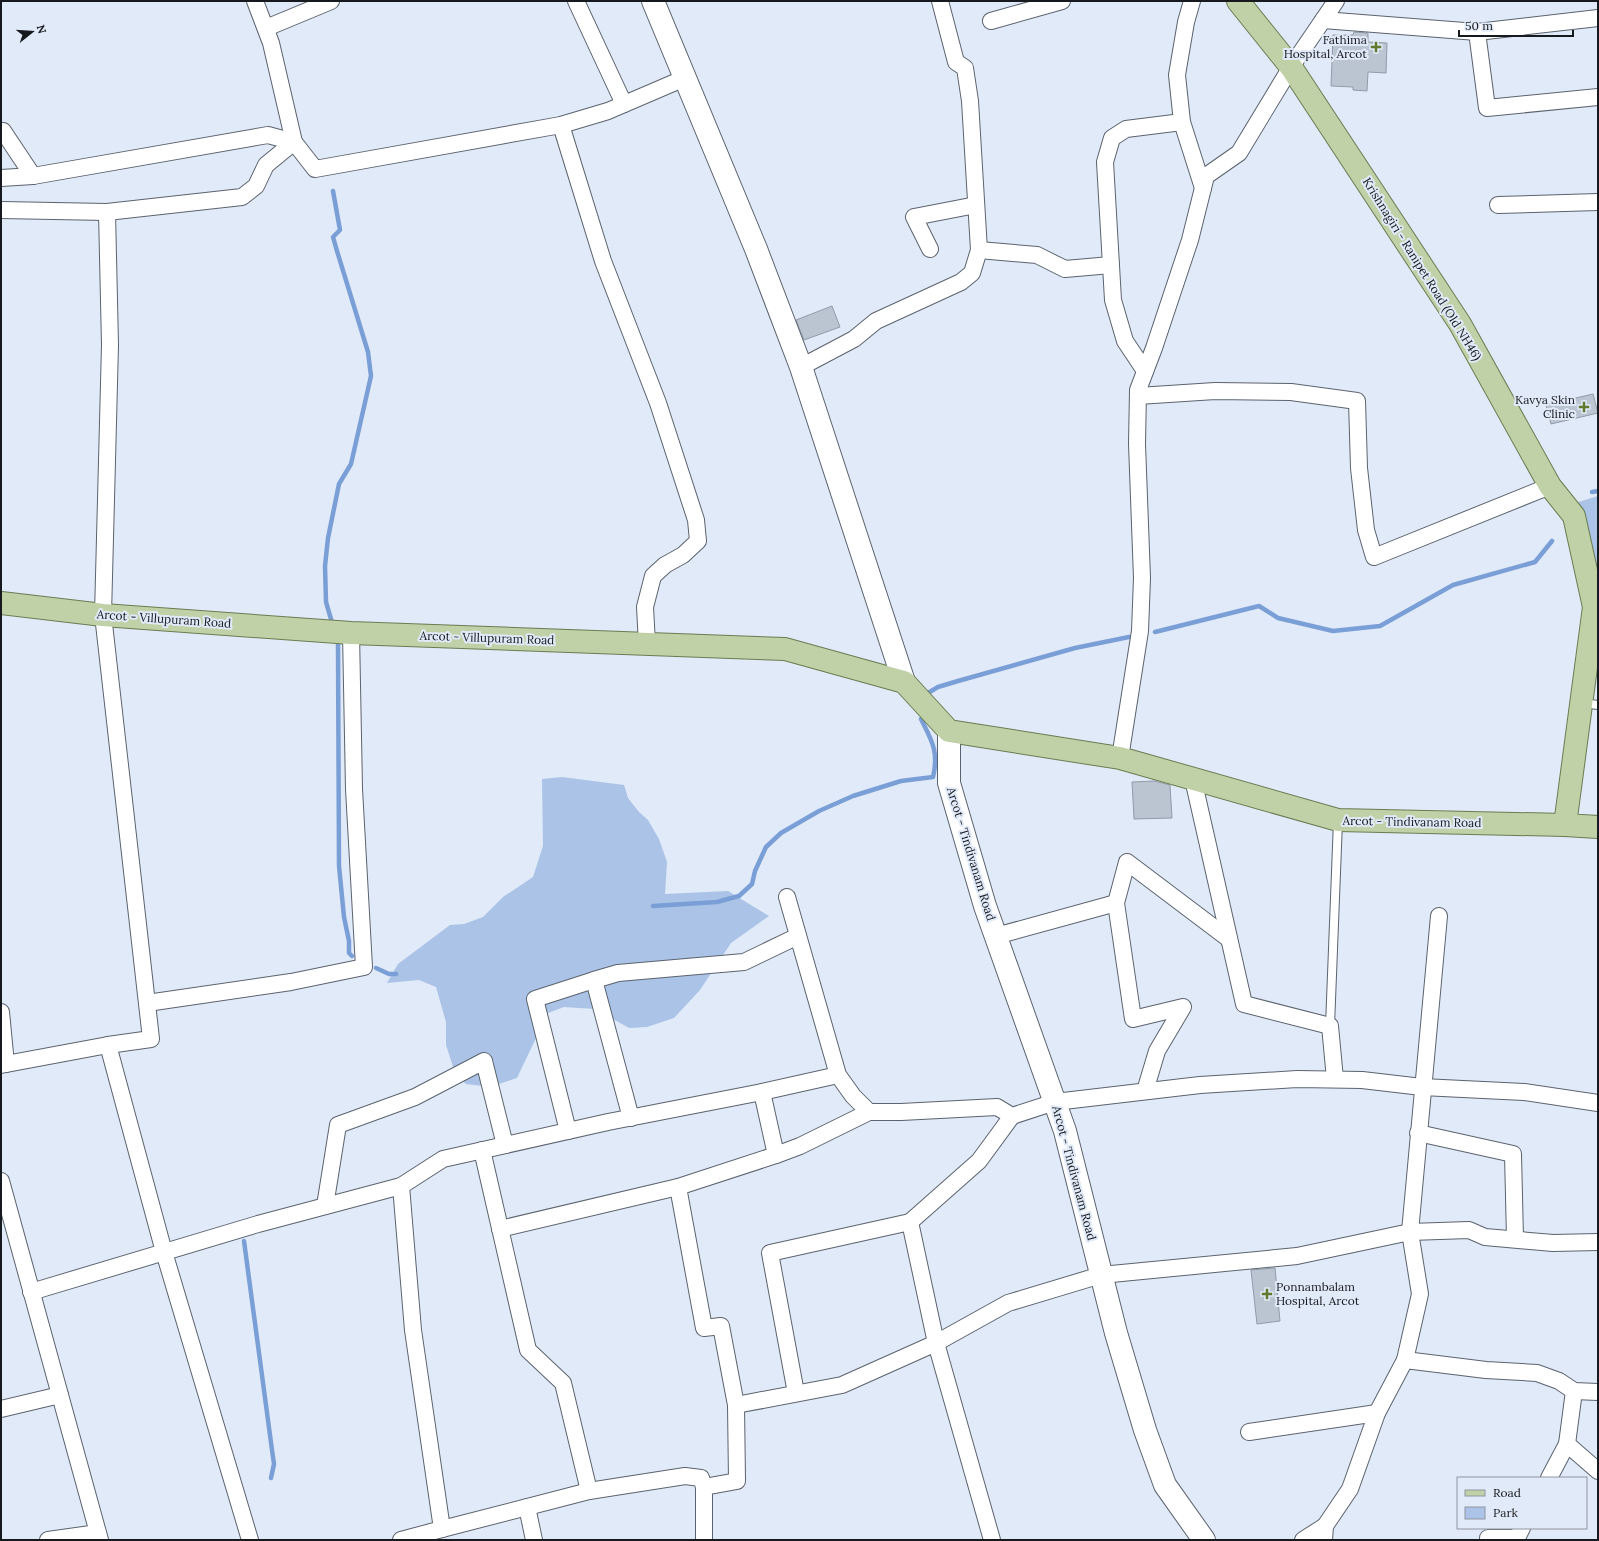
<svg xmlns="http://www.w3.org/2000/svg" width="1599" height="1541" font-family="Lora,serif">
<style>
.green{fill:#abc3e6}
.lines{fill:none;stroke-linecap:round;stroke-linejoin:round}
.stream{stroke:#7a9fd7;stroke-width:4.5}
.building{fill:#bbc4d1;stroke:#929ba8}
.lane-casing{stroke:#5b636e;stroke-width:10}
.street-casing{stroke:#5b636e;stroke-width:18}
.secondary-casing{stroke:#5b636e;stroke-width:24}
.primary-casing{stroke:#697c51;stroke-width:24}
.lane{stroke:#fff;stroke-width:8}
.street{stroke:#fff;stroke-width:16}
.secondary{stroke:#fff;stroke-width:22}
.primary{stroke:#c0d1a7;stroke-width:22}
.poi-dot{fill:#607b30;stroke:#e1eaf8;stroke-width:1.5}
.labels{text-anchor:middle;stroke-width:4;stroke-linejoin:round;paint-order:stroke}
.poi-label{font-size:12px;fill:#16191e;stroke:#e1eaf8;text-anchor:end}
.street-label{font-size:12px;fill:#16191e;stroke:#e1eaf8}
</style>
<rect width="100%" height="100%" fill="#e1eaf8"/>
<!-- green -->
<g class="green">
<polygon points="1598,496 1598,580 1575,503"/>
<polygon points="562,777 624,785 628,798 639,812 648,820 659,839 667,862 665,894 728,891 769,916 731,943 700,990 674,1018 647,1027 629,1028 595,1009 564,1007 548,1013 517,1078 490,1087 466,1084 455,1073 446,1045 446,1022 436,987 419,980 387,983 398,964 450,925 464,924 483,917 503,897 533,877 543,846 542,779"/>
</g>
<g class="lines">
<!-- stream -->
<g class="stream">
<polyline points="1592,492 1598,491"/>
<polyline points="333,626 326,602 325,566 328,538 339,484 351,464 371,376 368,352 337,251 333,237 340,230 333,191"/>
<polyline points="1155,632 1259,606 1278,618 1333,631 1380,626 1453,585 1535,562 1552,541"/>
<polyline points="336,639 338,643 339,866 344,917 349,941 349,953 352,956"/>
<polyline points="928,693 938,687 958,681 1075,648 1129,637"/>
<path d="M653,906l64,-4 22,-6 13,-12 3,-13 11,-24 15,-14 38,-22 34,-15 48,-15 32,-4c6,-25 -1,-36 -12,-58"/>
<polyline points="376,968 389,974 396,974"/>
<polyline points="244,1241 272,1450 274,1464 271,1478"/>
</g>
</g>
<!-- building -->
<g class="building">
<polygon points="1354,32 1368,33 1368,42 1387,43 1386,73 1368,72 1367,91 1353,90 1353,87 1331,86 1333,35 1353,35"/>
<polygon points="832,306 840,327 804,340 796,320"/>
<polygon points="1593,394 1598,413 1551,424 1546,405"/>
<polygon points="1154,781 1170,785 1172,818 1134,819 1132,782"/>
<polygon points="1275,1268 1280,1321 1257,1324 1251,1270"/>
</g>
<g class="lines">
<!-- lane casing -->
<g class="lane-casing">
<g id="lane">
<polyline points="1583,703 1598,705"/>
<polyline points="1330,1026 1338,821"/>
</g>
</g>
<!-- street casing -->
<g class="street-casing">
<g id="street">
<polyline points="255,1 271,43 294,142 315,169 561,125 608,111 685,78"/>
<polyline points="576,1 624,104"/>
<polyline points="1192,1 1186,22 1177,75 1182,122 1203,188"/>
<polyline points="1323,20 1477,32 1598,18"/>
<polyline points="991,21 1062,1"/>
<polyline points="266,28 331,1"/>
<polyline points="1477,32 1487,108 1598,97"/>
<polyline points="561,125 603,261 658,403 696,520 698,541 683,555 665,565 653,576 645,607 647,644"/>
<polyline points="1,131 3,131 33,176 1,178"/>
<polyline points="33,176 268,135 294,142"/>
<polyline points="1498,205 1598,202"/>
<polyline points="1,210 107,212"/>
<polyline points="930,249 914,217 976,205"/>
<polyline points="979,250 1037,255 1065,269 1111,265"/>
<polyline points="801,367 854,339 876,321 961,282 972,273 979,250 970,101 965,68 956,62 940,1"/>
<polyline points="1145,371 1125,341 1113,300 1105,162 1112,138 1126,129 1182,122"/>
<polyline points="1138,396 1215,391 1291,392 1357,401 1359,468 1366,530 1374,557 1550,486"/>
<polyline points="1120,758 1140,631 1142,578 1137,444 1138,390 1154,348 1190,240 1206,176 1239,153 1291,67 1336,1"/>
<polyline points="1193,779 1244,1004 1330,1026 1335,1079"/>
<polyline points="787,897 838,1075 853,1096 869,1112 901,1112 997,1107 1012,1116 1055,1102 1200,1085 1297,1079 1362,1080 1422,1087 1524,1092 1598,1103"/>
<polyline points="1439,916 1410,1232 1469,1230 1485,1237 1553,1243 1598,1242"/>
<polyline points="996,936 1116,903"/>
<polyline points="147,1003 291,982 364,967 354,789 351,633"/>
<polyline points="1,1012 6,1064"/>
<polyline points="108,1045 164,1252 250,1540"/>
<polyline points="1,1065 108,1045 151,1039 103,615 110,345 107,212 242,197 256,186 266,165 294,142"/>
<polyline points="1145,1091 1157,1051 1183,1007 1133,1019 1116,903 1127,862 1229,939"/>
<polyline points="762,1092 776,1155 678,1187 704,1328 721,1326 736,1405 842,1385 936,1343 1008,1303 1101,1275 1297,1256 1410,1232 1420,1294 1405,1360"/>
<polyline points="631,1118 594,980 618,973 744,962 798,936"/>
<polyline points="568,1131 535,999 594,980"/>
<polyline points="1418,1133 1513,1154 1515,1239"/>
<polyline points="482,1150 528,1350 563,1383 589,1491 685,1476 701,1478 704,1487"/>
<polyline points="776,1155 800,1146 869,1112"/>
<polyline points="1,1181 100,1540"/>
<polyline points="325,1206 338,1125 415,1097 484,1061 505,1145"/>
<polyline points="500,1229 678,1187"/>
<polyline points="31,1292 258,1224 401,1186 443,1159 608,1122 762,1092 838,1075"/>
<polyline points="796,1393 770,1253 910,1222"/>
<polyline points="1,1409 60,1395"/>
<polyline points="1249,1432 1377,1413"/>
<polyline points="1567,1444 1574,1391"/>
<polyline points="1549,1478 1567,1444 1598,1471"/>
<polyline points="527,1507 534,1540"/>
<polyline points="442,1529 589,1491"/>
<polyline points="48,1540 98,1533"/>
<polyline points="401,1540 442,1529 413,1330 401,1186"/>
<polyline points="704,1540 704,1487 737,1481 736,1405"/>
<polyline points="992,1540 936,1343 910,1222 979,1161 1012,1116"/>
<polyline points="1303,1540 1325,1526"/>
<polyline points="1324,1540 1325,1526 1350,1489 1377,1413 1405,1360 1486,1370 1537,1373 1559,1381 1574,1391 1598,1392"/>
<polyline points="1488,1540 1488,1538 1517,1538 1522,1528"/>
</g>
</g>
<!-- secondary casing -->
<g class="secondary-casing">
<g id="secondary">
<polyline points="653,1 756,249 801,367 904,682"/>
<polyline points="949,731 949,783 985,906 1065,1131 1116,1333 1145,1430 1165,1485 1204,1540"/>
</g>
</g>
<!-- primary casing -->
<g class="primary-casing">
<g id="primary">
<polyline points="1238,1 1291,67 1460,324 1550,486 1574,516 1594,607 1565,825 1598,827"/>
<polyline points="1,603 103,615 351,633 785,649 904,682 949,731 1120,758 1338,820 1565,825"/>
</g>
</g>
<!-- lane -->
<use href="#lane" class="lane"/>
<!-- street -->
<use href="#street" class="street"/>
<!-- secondary -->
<use href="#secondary" class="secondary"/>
<!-- primary -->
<use href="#primary" class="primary"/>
</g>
<!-- markers -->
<g class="poi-dot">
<path d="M1374 41h4v4h4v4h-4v4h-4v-4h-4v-4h4z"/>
<path d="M1582 401h4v4h4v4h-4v4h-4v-4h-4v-4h4z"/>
<path d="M1265 1288h4v4h4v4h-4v4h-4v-4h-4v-4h4z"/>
</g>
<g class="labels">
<!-- poi labels -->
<g class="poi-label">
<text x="1367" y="44">Fathima<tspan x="1367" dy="14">Hospital, Arcot</tspan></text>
<text x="1575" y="404">Kavya Skin<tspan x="1575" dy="14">Clinic</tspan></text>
<text x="1276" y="1291" text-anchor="start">Ponnambalam<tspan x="1276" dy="14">Hospital, Arcot</tspan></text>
</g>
<!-- street labels -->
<g class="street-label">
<text transform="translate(1422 269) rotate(58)" y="4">Krishnagiri - Ranipet Road (Old NH46)</text>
<text transform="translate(164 619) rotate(4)" y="4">Arcot - Villupuram Road</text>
<text transform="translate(487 638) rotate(2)" y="4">Arcot - Villupuram Road</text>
<text transform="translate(1412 822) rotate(1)" y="4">Arcot - Tindivanam Road</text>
<text transform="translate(971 854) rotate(73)" y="4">Arcot - Tindivanam Road</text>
<text transform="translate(1074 1173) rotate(75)" y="4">Arcot - Tindivanam Road</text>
</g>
</g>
<!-- border -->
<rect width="1599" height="1541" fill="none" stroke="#16191e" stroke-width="4"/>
<!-- legend -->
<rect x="1457" y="1477" width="130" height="52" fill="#e1eaf8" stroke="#9096a1"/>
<rect x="1465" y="1490" width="20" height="6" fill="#c0d1a7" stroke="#9096a1"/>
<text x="1493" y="1497" font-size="12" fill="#16191e">Road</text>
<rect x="1465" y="1507" width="20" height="12" fill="#abc3e6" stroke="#9096a1"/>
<text x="1493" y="1517" font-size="12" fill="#16191e">Park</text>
<!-- north arrow -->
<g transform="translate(32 32) rotate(73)" stroke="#e1eaf8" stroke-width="3" paint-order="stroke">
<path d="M0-3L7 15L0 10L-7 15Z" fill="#16191e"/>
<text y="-6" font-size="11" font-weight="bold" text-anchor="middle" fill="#16191e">N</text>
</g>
<!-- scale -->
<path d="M1459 30v6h114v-6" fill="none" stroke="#16191e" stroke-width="2"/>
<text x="1465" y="30" font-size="12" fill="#16191e" stroke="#e1eaf8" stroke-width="3" paint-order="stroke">50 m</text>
</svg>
